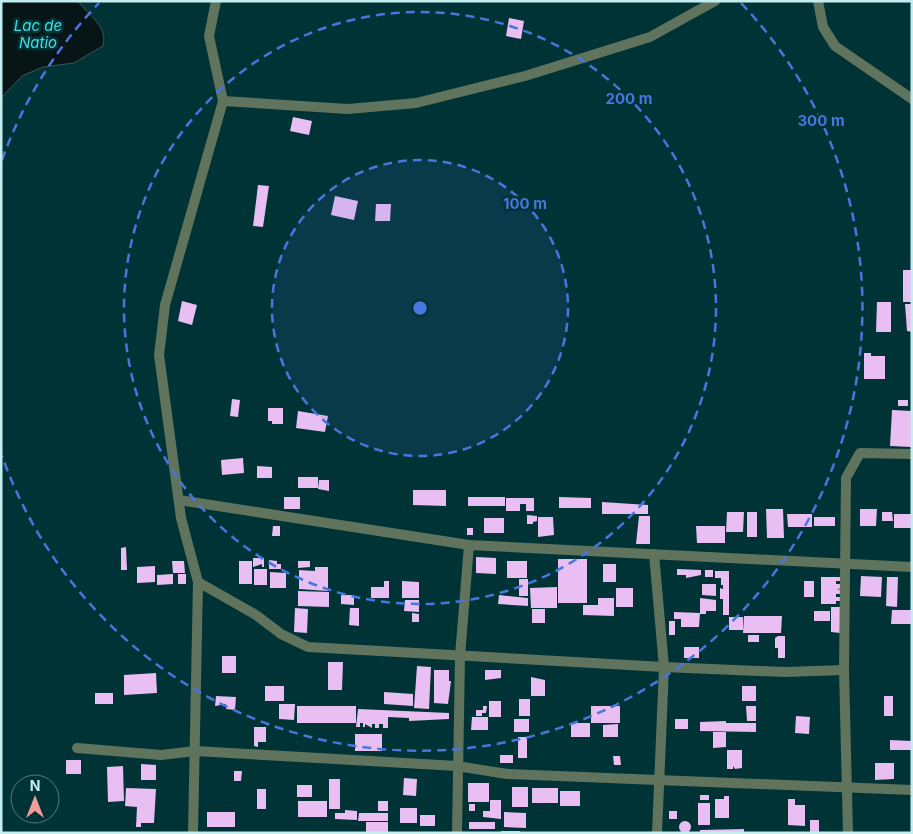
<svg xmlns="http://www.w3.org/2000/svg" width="913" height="834" font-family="Inter,sans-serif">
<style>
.water{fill:#081516;stroke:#405657}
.building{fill:#e9bef2}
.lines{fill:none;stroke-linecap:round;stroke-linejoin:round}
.street{stroke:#60735c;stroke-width:10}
.ring{fill:none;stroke:#4776de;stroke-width:2.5;stroke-dasharray:9 6}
.labels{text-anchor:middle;stroke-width:5;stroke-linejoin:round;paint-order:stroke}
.water-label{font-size:15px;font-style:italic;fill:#46dce4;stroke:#003336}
.centre{fill:#4776de;stroke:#003336;stroke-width:2.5}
.ring-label{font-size:15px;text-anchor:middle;font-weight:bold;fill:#4776de;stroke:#003336;stroke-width:5;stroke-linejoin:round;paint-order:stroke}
</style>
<rect width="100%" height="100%" fill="#003336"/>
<!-- water -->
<path class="water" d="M1,1h77c11,15 30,25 25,45l-29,17 -31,4 -21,9 -21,22z"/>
<!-- building -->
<g class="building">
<polygon points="509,18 524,21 521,39 506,36"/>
<polygon points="293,117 312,121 309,135 290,131"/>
<polygon points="258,185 269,186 263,227 253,226"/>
<polygon points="335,196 358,201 354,220 331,215"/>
<polygon points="376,204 391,204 390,221 375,221"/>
<rect x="903" y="270" width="9" height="32"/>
<polygon points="182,301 197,305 192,325 178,321"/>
<polygon points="877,302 891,302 891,332 876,332"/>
<polygon points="905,304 912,304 912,332 907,331"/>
<polygon points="864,353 871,353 871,356 885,356 885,379 864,379"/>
<polygon points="232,399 240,400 238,417 230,416"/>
<rect x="898" y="400" width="10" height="6"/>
<polygon points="268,408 283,408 283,424 272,424 272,421 268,421"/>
<polygon points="892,410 912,411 911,447 890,446"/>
<polygon points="298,411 328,416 325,432 296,428"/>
<polygon points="243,458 244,473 222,475 221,460"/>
<polygon points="257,466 272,467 272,478 257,478"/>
<rect x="298" y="477" width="20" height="11"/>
<polygon points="319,480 329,480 329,491 318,489"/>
<polygon points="413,490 446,490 446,506 413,505"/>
<rect x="284" y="497" width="16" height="12"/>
<rect x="468" y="497" width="37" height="9"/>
<polygon points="559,497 591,498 591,508 559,508"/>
<polygon points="506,498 534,498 534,511 526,511 526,504 520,504 520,511 506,511"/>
<polygon points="602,502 648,505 648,514 602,514"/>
<polygon points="766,509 783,509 784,538 767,538"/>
<polygon points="860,509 877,509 876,526 860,526"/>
<polygon points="727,512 744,512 743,532 726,532"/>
<rect x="747" y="512" width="10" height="25"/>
<polygon points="882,512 892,512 893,521 882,521"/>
<polygon points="787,514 812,514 812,527 788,527"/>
<rect x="894" y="514" width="18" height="14"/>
<polygon points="527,515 537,516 537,521 533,522 533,524 527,524"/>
<polygon points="639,516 650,516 650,544 636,544"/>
<polygon points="538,517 553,517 554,535 538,537"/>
<rect x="814" y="517" width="21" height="9"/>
<rect x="484" y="518" width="20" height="15"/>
<polygon points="273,526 280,526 280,536 272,536"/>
<polygon points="696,526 725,526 725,543 697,543"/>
<rect x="467" y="528" width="6" height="7"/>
<polygon points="126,547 127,570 121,570 121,548"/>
<polygon points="476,557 496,558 496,574 476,573"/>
<polygon points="253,558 264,558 264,567 262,567 262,564 253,567"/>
<rect x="558" y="559" width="29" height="44"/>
<polygon points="269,560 277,561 277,564 281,564 281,569 269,569"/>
<polygon points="172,561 184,561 185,573 173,573"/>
<rect x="239" y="561" width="13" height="23"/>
<polygon points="298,561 310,561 310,567 298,568"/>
<rect x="507" y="561" width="20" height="17"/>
<rect x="603" y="564" width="13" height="18"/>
<polygon points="155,566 155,582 137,583 137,567"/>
<polygon points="315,567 328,567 328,591 299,589 299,570 315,571"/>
<rect x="254" y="569" width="13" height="16"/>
<polygon points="677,569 701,570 701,575 686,578 686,575 677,575"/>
<rect x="705" y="570" width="8" height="7"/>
<polygon points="715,571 729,571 729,615 723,615 723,599 720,599 720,588 723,589 723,585 721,585 721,578 715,578"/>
<polygon points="270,572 286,573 286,588 270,588"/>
<polygon points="173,574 173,584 157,585 157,575"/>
<rect x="178" y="574" width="8" height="10"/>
<polygon points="861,576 882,577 881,597 860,596"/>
<polygon points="821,577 840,577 840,581 836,581 836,584 841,584 841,588 836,590 841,589 841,594 836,594 836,597 840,597 840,601 836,601 836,604 821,604"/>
<polygon points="887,577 898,577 897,607 886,606"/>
<rect x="519" y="579" width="9" height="17"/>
<polygon points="384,581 389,581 389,598 371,598 371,587 384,587"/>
<polygon points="402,581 419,582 419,598 402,598"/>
<rect x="804" y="581" width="10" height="16"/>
<polygon points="702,584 716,584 716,596 702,595"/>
<polygon points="557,587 557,608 531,608 530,588"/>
<rect x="616" y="588" width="17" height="19"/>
<polygon points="298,591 329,592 329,607 298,606"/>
<polygon points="341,595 354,595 354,605 341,604"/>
<polygon points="499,595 528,598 528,606 498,604"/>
<polygon points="598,598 614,598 614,616 583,615 583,605 598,605"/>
<polygon points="700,598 716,600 716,611 706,611 706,614 700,614"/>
<polygon points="405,600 419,600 419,612 404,611"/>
<polygon points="831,607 840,607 840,633 831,632"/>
<polygon points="295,608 308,609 307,633 294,632"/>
<polygon points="350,608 359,608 359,626 349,625"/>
<rect x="532" y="609" width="13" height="14"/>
<polygon points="892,610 912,610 912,624 891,624"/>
<rect x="814" y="611" width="16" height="10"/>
<polygon points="674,612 700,613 699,627 681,627 681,619 674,619"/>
<polygon points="412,613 419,614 419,622 412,622"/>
<polygon points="744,616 782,616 781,633 743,633"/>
<rect x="729" y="617" width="14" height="13"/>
<rect x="669" y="621" width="6" height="14"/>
<rect x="748" y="635" width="11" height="7"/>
<polygon points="778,636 785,636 785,658 778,658 778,648 775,648 775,638"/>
<rect x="684" y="647" width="15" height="11"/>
<rect x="222" y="656" width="14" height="17"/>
<polygon points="328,662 343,662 342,690 328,690"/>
<polygon points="417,666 431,667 429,709 414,708"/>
<polygon points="434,670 449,670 449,681 451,681 448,704 434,703"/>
<polygon points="485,670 501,670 501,678 485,680"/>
<polygon points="156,673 157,693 124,695 124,675"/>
<polygon points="531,677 545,680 545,696 531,696"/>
<rect x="265" y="686" width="19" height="15"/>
<rect x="742" y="686" width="14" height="15"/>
<polygon points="384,692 413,694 413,706 384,704"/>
<rect x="95" y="693" width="18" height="11"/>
<polygon points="216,696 236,697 235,710 226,709 226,704 215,706"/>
<rect x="884" y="696" width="9" height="20"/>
<rect x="519" y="699" width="11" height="17"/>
<rect x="489" y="701" width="12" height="16"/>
<polygon points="279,704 295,704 294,720 279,719"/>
<rect x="297" y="706" width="59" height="17"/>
<polygon points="483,706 487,706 486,713 482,713 482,716 476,716 476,710 483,710"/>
<rect x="591" y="706" width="29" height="17"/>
<polygon points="746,706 756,706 756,721 747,721"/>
<polygon points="358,709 449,713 449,719 409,721 409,718 388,717 388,728 383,728 383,724 379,724 379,728 375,728 375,724 372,724 372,728 365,724 365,727 363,727 363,723 360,723 360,727 356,727"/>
<polygon points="796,716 810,717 809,734 795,733"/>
<polygon points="472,717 488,717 488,730 471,730"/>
<rect x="514" y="719" width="15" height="13"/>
<rect x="675" y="719" width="13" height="10"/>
<polygon points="726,721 726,723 756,723 756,732 700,731 700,722"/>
<rect x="571" y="723" width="19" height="14"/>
<polygon points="618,724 618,737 603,737 603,725"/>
<polygon points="254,727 266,727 266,742 258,742 258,747 254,746"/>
<polygon points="713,732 726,732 726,747 713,748"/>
<rect x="355" y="734" width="27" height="17"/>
<rect x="518" y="737" width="9" height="21"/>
<polygon points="890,740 912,741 912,750 890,750"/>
<polygon points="727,750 742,750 742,768 735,769 733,766 733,769 727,769"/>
<rect x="500" y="755" width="13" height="8"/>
<polygon points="613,756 620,756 621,765 614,765"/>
<rect x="66" y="760" width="15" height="14"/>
<polygon points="875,763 894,763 894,779 875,780"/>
<polygon points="141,764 156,765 156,780 141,780"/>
<polygon points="123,766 124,801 108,802 107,767"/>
<polygon points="234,771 242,771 241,781 234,781"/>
<polygon points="404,778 417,779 416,796 403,795"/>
<rect x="329" y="779" width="11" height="30"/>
<rect x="468" y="783" width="21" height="19"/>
<rect x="297" y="785" width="15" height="12"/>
<rect x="512" y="787" width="16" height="20"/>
<polygon points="126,788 156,789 154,823 141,823 141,827 136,827 137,807 125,806"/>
<rect x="532" y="788" width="26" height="15"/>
<rect x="257" y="789" width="9" height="20"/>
<rect x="560" y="791" width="20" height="15"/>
<rect x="700" y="795" width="9" height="5"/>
<polygon points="724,796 729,796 729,818 715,818 715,799 724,799"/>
<polygon points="788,799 795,799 795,805 805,805 805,826 788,825"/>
<polygon points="490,800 501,800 501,819 483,817 483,811 490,811"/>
<rect x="298" y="801" width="29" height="16"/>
<rect x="378" y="801" width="10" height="10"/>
<rect x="698" y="803" width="12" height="22"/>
<rect x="469" y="804" width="6" height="7"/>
<rect x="400" y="808" width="17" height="15"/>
<polygon points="345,810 357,811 357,820 335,819 335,813 345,813"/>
<rect x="669" y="811" width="8" height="8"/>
<rect x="207" y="812" width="28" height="15"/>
<polygon points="504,812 526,813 526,828 504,827"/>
<polygon points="359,813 388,813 388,821 358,821"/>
<rect x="420" y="815" width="15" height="11"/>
<rect x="810" y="820" width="9" height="13"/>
<circle cx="685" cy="827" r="6"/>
<rect x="366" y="822" width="22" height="11"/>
<rect x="469" y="822" width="26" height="7"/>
<polygon points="744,829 744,833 700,833 700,830"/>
<rect x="501" y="831" width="19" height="2"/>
</g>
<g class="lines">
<!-- street -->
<g class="street">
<polyline points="818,1 823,27 835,46 912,99"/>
<polyline points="223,101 348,109 416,103 525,76 650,37 715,1"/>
<polyline points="179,500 469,545 912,567"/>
<polyline points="654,554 664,667 657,833"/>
<polyline points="198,582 256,615 281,634 308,647 664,667 785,672 844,670"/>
<polyline points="77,748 161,755 195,751 457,766 507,774 912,790"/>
<polyline points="193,833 198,582 181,518 159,355 165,305 223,101 209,36 216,1"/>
<polyline points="457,833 460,656 469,545"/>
<polyline points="848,833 844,670 846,478 860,453 912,454"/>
</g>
</g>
<!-- distance rings -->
<circle cx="420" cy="308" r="148" fill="#4776de" fill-opacity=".12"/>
<g class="ring">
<circle cx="420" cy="308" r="148"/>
<circle cx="420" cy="308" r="296"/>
<path d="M2 160A443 443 0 0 1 99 3M741 3A443 443 0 1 1 2 456"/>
</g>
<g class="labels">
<!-- water labels -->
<g class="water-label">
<text x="38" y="31">Lac de<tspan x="38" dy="17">Natio</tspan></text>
</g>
</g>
<circle cx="420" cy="308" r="8" class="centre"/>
<g class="ring-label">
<text x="629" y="104">200 m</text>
<text x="821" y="126">300 m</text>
<text x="525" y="209">100 m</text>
</g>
<!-- border -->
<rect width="913" height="834" fill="none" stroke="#c4edef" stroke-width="5"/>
<!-- north arrow -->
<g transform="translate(35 799)"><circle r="24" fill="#003336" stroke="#4e7d80"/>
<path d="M0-4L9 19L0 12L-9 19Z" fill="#f59b9a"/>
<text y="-8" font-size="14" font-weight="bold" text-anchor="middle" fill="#c4edef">N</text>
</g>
</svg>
